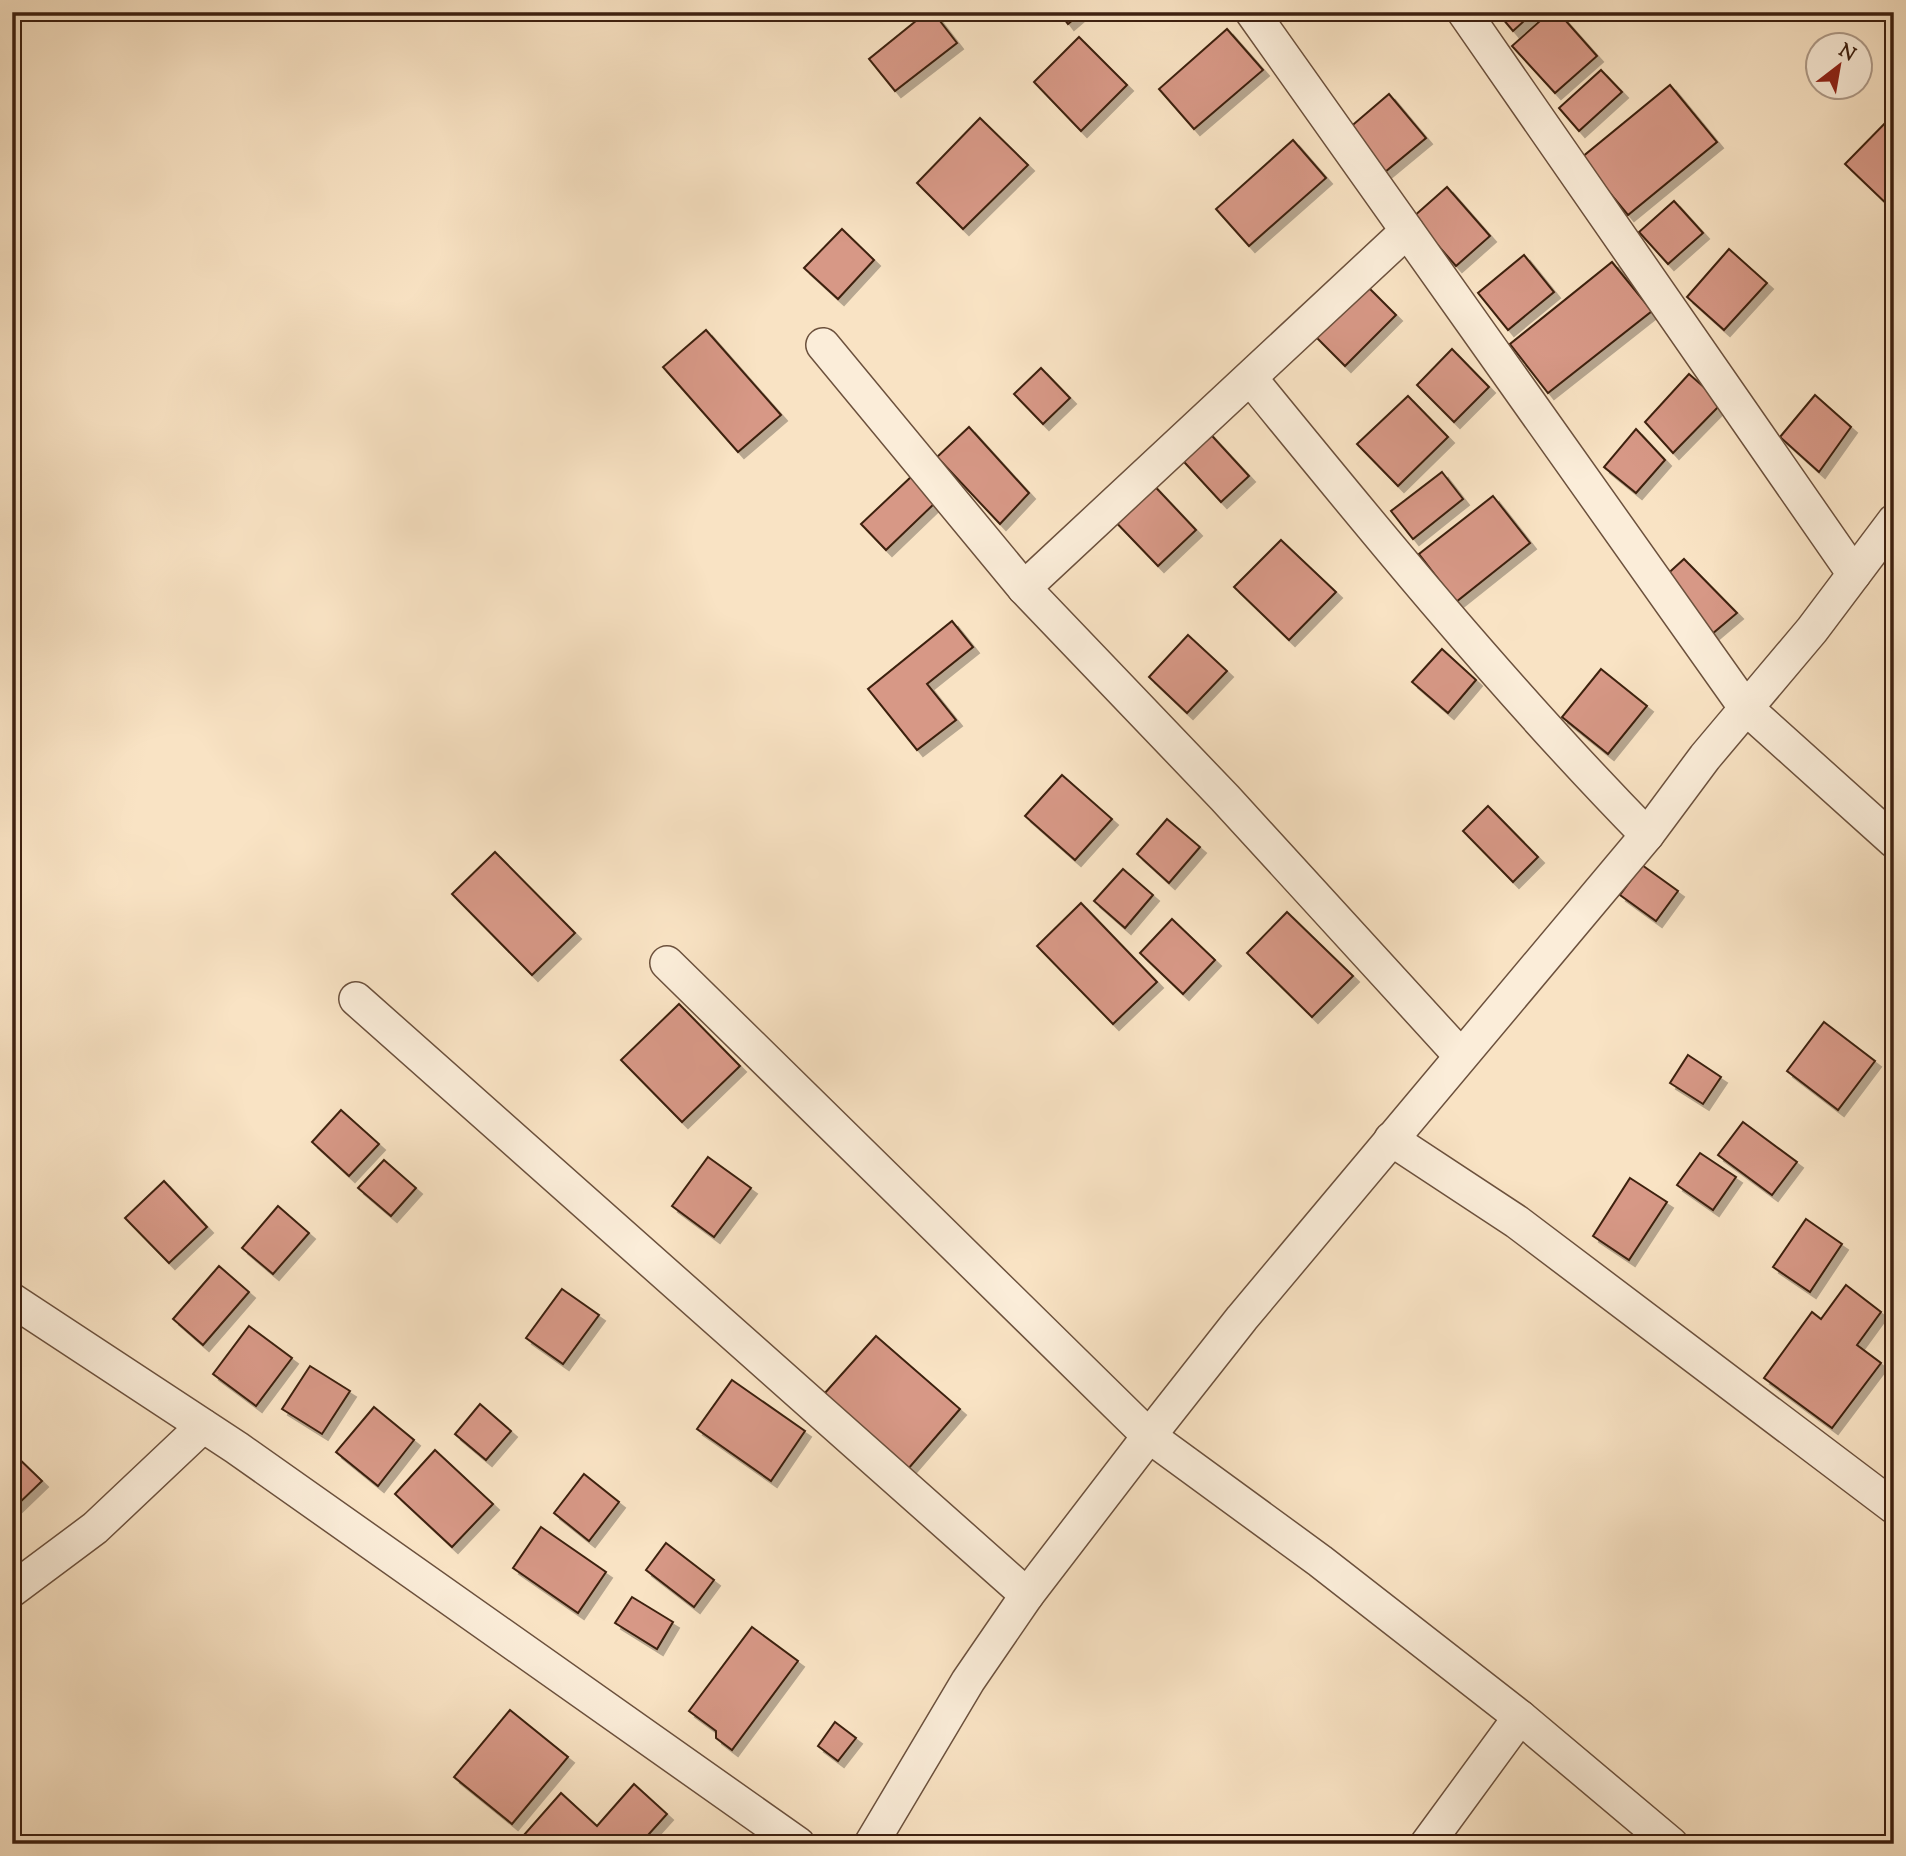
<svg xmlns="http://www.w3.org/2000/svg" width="1906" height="1856" font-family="'Sorts Mill Goudy',serif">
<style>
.building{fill:#d79886;stroke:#3d2010;stroke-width:2;filter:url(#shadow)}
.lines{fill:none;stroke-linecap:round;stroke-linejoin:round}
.street-casing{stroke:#6c513d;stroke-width:36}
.street{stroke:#fbedd9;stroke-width:33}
</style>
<defs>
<filter id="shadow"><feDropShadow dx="6" dy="6" stdDeviation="0" flood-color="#0004"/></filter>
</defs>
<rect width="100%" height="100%" fill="#f9e3c4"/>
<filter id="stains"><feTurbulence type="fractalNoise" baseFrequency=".00286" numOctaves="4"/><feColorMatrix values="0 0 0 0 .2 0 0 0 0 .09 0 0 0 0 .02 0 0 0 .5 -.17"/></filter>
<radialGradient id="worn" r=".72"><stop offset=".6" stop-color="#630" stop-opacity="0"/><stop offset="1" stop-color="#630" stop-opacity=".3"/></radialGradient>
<!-- building -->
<g class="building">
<polygon points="927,12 933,12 957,43 895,91 869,59"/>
<polygon points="1059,12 1082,12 1068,24"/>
<polygon points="1497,12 1534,12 1513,31"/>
<polygon points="1550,12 1558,12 1597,56 1555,93 1512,46"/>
<polygon points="1227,29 1263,70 1194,129 1159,89"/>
<polygon points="1079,37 1127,85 1081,131 1034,82"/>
<polygon points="1601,70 1622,92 1579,131 1559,108"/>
<polygon points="1670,85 1717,142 1628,215 1581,158"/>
<polygon points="1389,94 1426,138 1385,172 1348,129"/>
<polygon points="1894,114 1894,211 1845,164"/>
<polygon points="980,118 1028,165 963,229 917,183"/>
<polygon points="1293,140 1326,178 1249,246 1216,209"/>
<polygon points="1447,187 1490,236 1456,266 1413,217"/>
<polygon points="1674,201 1703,233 1668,264 1639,232"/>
<polygon points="842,229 874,260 838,299 804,268"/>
<polygon points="1729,249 1767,283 1724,330 1687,297"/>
<polygon points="1524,255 1554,292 1508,330 1478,293"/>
<polygon points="1612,262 1652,311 1548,393 1510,344"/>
<polygon points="1367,286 1396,315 1345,366 1316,337"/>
<polygon points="706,330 781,415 738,452 663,367"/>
<polygon points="1452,349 1489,387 1454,422 1417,385"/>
<polygon points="1041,368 1070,398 1043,424 1014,394"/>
<polygon points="1689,374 1722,403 1673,453 1645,422"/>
<polygon points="1815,395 1851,427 1819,472 1780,437"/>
<polygon points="1408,396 1448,437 1398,486 1357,444"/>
<polygon points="1202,425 1249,476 1221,502 1174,451"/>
<polygon points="969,427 1029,493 1000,524 937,457"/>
<polygon points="1636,429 1665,460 1636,493 1604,467"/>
<polygon points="1442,472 1463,499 1413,539 1391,511"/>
<polygon points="912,476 937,501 886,550 861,524"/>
<polygon points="1145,476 1196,530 1158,566 1107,513"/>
<polygon points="1493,496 1530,543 1456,602 1419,554"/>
<polygon points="1281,540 1336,592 1289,640 1234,587"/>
<polygon points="1684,559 1737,613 1712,634 1663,578"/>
<polygon points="952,621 973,647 927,684 956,720 917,750 868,689"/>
<polygon points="1188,635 1227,671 1187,713 1149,677"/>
<polygon points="1442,649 1476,680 1448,713 1412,682"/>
<polygon points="1601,669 1647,706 1608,754 1562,717"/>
<polygon points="1062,775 1112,819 1075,860 1025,816"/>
<polygon points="1488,806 1538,857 1513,882 1463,831"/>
<polygon points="1167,819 1200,847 1169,883 1137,854"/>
<polygon points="495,852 575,933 532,975 452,894"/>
<polygon points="1642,865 1678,891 1656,921 1620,895"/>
<polygon points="1123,869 1153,895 1125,928 1094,901"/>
<polygon points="1081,903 1157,982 1113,1024 1037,946"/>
<polygon points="1287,912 1353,976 1312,1017 1247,953"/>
<polygon points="1172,919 1215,960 1183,994 1140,953"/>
<polygon points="679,1004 740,1066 682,1122 621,1060"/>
<polygon points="1824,1022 1875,1061 1838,1110 1787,1071"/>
<polygon points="1688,1055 1721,1077 1703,1104 1670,1083"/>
<polygon points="341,1110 379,1144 349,1176 312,1142"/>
<polygon points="1743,1122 1797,1162 1772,1195 1718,1155"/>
<polygon points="1700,1153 1736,1177 1713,1210 1677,1185"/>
<polygon points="708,1157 751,1188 714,1237 672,1206"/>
<polygon points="384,1160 416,1188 391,1216 358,1188"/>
<polygon points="1630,1178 1667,1202 1629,1260 1593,1236"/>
<polygon points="164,1181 207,1227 169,1263 125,1218"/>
<polygon points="278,1206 309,1233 273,1274 242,1248"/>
<polygon points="1806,1219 1842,1244 1810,1292 1773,1267"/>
<polygon points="219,1266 249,1292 203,1345 173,1319"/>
<polygon points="1846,1285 1881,1312 1857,1345 1881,1363 1832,1428 1764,1378 1812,1312 1821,1319"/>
<polygon points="562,1289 599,1315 563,1364 526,1338"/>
<polygon points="249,1326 292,1358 256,1406 213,1374"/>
<polygon points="876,1336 960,1409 908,1469 824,1394"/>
<polygon points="310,1366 350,1391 322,1434 282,1409"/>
<polygon points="732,1380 805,1431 771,1481 697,1429"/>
<polygon points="480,1404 511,1431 486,1460 455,1434"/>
<polygon points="374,1407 414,1440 378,1486 336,1452"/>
<polygon points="435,1450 493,1504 452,1547 395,1494"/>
<polygon points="12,1452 42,1481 12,1510"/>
<polygon points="584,1474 619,1502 589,1541 554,1513"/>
<polygon points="541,1527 606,1572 578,1613 513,1568"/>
<polygon points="666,1543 714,1580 694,1607 646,1570"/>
<polygon points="632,1597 673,1622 657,1649 615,1623"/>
<polygon points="752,1627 798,1661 732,1750 716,1738 716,1731 689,1711"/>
<polygon points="510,1710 568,1757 512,1824 454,1777"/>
<polygon points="835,1722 856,1738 838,1761 818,1746"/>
<polygon points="634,1784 667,1814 640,1844 516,1844 561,1793 597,1826"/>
</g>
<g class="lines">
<!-- street casing -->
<g class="street-casing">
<g id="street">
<polyline points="1252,12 1745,707 1894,841"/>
<polyline points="1464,12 1854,574"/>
<polyline points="823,345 1024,588 1225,798 1461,1056"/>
<path d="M1251,379c128,157 255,312 396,456"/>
<polyline points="1024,588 1407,231"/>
<polyline points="667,963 1149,1436 1320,1561 1520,1717 1671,1844"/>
<polyline points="356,999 1027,1595"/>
<polyline points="1391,1139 1517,1222 1894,1507"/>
<polyline points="12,1300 237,1448 798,1844"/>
<polyline points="12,1590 95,1528 203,1426"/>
<polyline points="871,1844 968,1681 1027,1595 1149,1436 1242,1318 1647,835 1705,757 1812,630 1894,521"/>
<polyline points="1427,1844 1520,1717"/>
</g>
</g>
<!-- street -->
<use href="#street" class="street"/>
</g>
<!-- margin -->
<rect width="1906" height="1856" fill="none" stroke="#f9e3c4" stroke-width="42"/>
<rect x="14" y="14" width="1878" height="1828" fill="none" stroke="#3d2010" stroke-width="3.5"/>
<rect x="21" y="21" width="1864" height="1814" fill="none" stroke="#3d2010" stroke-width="2"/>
<!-- north arrow -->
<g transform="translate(1839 66) rotate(31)"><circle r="33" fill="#fbedd9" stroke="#af9b89" stroke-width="2"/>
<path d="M0-5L12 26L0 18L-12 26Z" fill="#8f2418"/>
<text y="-10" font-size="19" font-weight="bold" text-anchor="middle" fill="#3d2010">N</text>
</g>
<rect width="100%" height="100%" filter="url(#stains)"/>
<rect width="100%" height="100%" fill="url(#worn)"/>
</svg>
